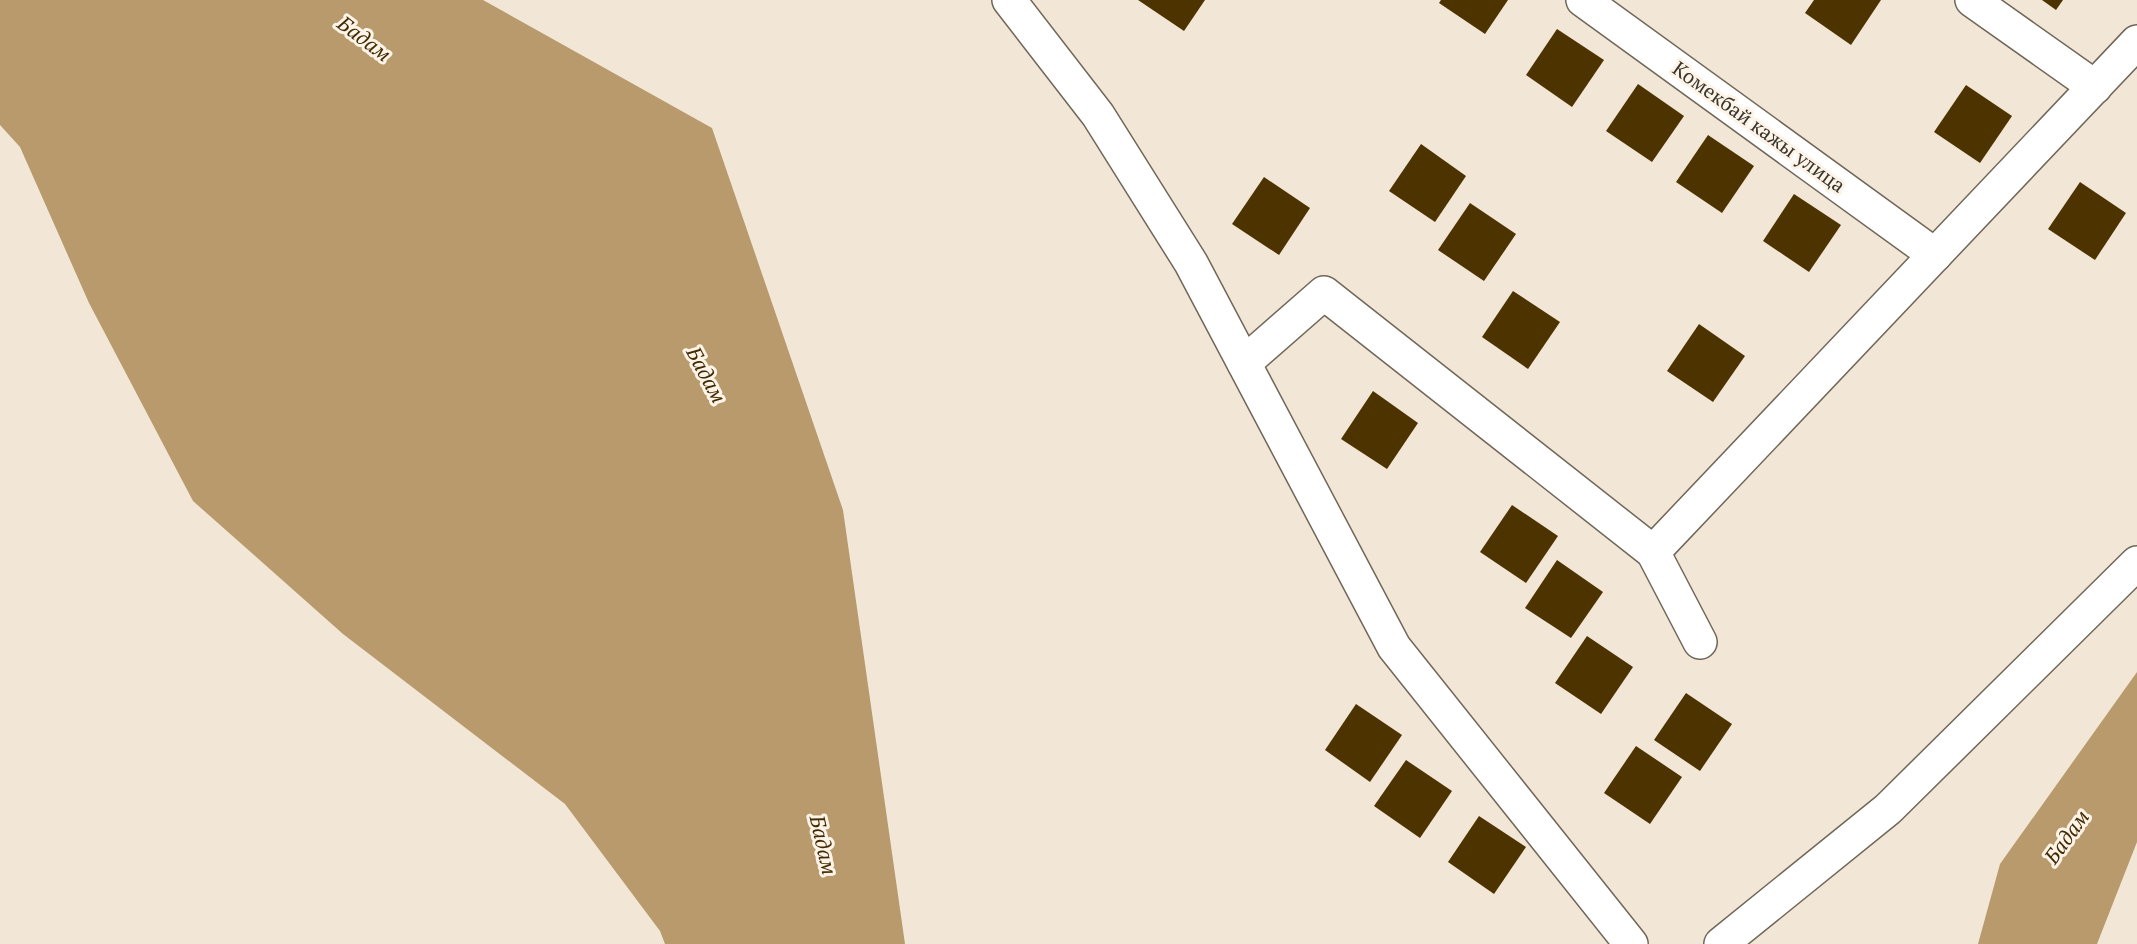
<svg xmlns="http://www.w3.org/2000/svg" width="2137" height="944" font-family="'PT Serif',serif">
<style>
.water{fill:#b89a6d}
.building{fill:#4c3300}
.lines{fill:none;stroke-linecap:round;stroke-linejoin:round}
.street-casing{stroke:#706758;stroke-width:36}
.street{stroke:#fff;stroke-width:33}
.labels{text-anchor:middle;stroke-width:6;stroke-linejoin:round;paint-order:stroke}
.street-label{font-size:20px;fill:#38342e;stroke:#fdf4e7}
.water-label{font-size:21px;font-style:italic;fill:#412b04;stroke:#fdf4e7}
</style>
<rect width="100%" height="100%" fill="#f2e7d6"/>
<!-- water -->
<g class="water">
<polygon points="0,0 483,0 712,128 843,510 905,944 665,944 660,931 565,804 343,634 193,501 89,303 20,147 0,125"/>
<polygon points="2137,672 2137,842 2097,944 1978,944 2000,864"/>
</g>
<!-- building -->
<g class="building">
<polygon points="1138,0 1205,0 1184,31"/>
<polygon points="1441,0 1508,0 1485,34 1439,3"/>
<polygon points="1814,0 1881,0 1851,45 1805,13"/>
<polygon points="2042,0 2063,0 2056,10"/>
<polygon points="1557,29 1604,60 1572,107 1526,75"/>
<polygon points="1638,84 1684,116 1652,162 1606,131"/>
<polygon points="1966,85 2012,116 1980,163 1934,132"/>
<polygon points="1708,135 1754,166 1722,213 1676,182"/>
<polygon points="1421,144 1466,176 1435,222 1389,191"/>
<polygon points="1264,177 1310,208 1279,255 1232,224"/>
<polygon points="2080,182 2126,213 2095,260 2048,229"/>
<polygon points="1794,194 1841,225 1809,272 1763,241"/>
<polygon points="1470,203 1516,234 1484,281 1438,250"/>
<polygon points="1513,291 1560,322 1528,369 1482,337"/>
<polygon points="1699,324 1745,356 1713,402 1667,371"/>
<polygon points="1373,391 1418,423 1387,469 1341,439"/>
<polygon points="1512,505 1558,536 1526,583 1480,552"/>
<polygon points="1557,560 1603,592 1571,638 1525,608"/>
<polygon points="1587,636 1633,667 1601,714 1555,683"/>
<polygon points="1686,693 1732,724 1700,771 1654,740"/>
<polygon points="1356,704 1402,735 1370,782 1325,750"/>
<polygon points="1636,746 1682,777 1650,824 1604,793"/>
<polygon points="1406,760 1452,791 1420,838 1374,806"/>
<polygon points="1479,816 1526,847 1494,894 1448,862"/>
</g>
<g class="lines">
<!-- street casing -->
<g class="street-casing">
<g id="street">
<polyline points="1009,0 1098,115 1191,263 1394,647 1631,944"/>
<polyline points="1583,0 1935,255"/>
<polyline points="1972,0 2095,87"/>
<polyline points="1244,363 1324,293 1653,552 1700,642"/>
<polyline points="1653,552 2137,42"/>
<polyline points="1721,944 1888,809 2137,563"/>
</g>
</g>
<!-- street -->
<use href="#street" class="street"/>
</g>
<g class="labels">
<!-- street labels -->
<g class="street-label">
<text transform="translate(1759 127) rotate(36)" y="7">Комекбай кажы улица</text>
</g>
<!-- water labels -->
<g class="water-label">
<text transform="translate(364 39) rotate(37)" y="7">Бадам</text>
<text transform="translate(706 375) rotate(62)" y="7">Бадам</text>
<text transform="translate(2067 837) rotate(-54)" y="7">Бадам</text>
<text transform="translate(823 845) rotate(77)" y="7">Бадам</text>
</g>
</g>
</svg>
